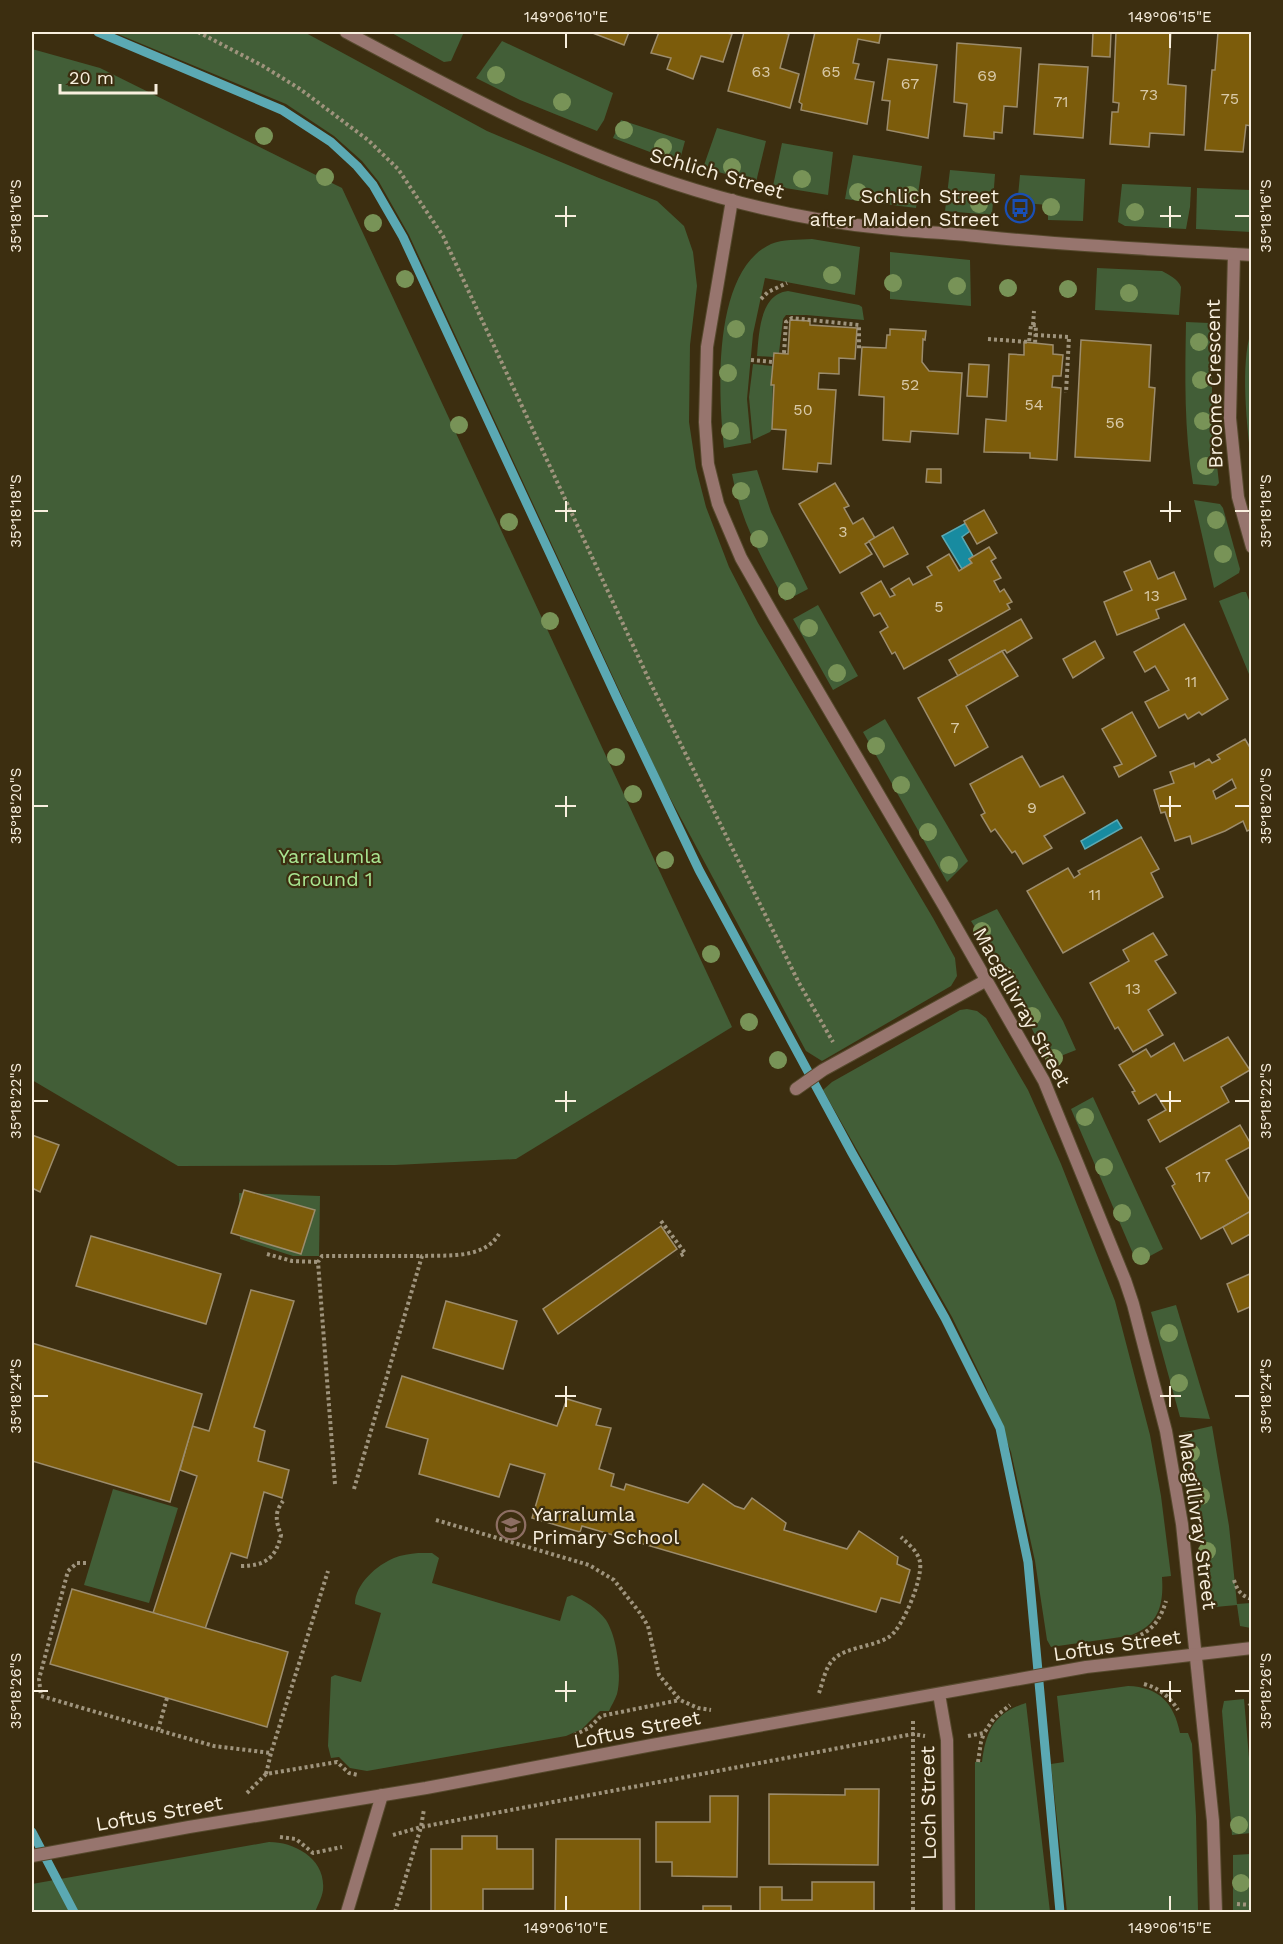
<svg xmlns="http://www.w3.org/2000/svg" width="1283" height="1944" font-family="'Work Sans',sans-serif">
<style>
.green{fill:#425e37}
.water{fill:#188ba0;stroke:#5ba9b3;stroke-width:1.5}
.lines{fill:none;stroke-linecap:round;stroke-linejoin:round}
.stream{stroke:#5ba9b3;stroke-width:9}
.building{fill:#7c5c0b;stroke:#9c8c6c;stroke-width:1.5;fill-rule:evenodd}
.service-casing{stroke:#56492d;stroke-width:14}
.minor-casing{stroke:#56492d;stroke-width:14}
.tertiary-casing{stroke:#56492d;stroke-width:14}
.path{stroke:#9f947d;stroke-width:4;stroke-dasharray:3 3;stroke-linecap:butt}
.service{stroke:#97756e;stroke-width:12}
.minor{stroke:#97756e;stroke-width:12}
.tertiary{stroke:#97756e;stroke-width:12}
.tree{fill:#789357}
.ticks{fill:none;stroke:#f8efde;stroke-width:2}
.labels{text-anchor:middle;stroke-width:4.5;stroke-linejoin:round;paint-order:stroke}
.number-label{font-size:16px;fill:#d9caa9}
.street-label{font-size:20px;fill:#f8efde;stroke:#3c2e10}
.poi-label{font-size:20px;fill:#f8efde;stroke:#3c2e10;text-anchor:end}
.park-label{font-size:20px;fill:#a9e591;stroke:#3c2e10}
.neatline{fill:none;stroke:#f8efde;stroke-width:2}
.ticks-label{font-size:15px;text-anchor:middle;fill:#f8efde}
</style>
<rect width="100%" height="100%" fill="#3c2e10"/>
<!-- green -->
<g class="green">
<polygon points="113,32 304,32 487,131 599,178 657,201 684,226 693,252 697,286 690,345 689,422 696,468 706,507 729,567 758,623 933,918 955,958 957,976 951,986 822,1061 806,1051 662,783 409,235 379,182 362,161 334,136 286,104"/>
<polygon points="390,32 464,32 451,61 444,62"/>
<polygon points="502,41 613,93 604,120 597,131 520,100 476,78"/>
<polygon points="32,49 100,68 342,188 732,1027 516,1159 395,1165 178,1166 32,1080"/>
<polygon points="621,120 685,141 679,163 613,138"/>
<polygon points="717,128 766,141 756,182 703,168"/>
<polygon points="782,143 833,152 828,195 773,186"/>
<polygon points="853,155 922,166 916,208 845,199"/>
<polygon points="950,170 995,174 992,215 945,211"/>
<polygon points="1020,175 1085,179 1083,221 1048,220 1048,205 1024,203 1022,217 1016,217"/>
<polygon points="1122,184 1191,187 1190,207 1186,229 1125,226 1118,222"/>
<polygon points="1197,188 1251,190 1251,232 1196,229"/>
<path d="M812,239l48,8 -5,48 -90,-17 -12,56 -6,65 4,44 -27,5c-6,-55 -12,-177 47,-204 11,-5 28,-4 41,-5z"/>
<polygon points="890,252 970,260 971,306 890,299"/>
<path d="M1097,268l65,3c7,4 16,8 19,16l-2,28 -84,-5z"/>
<path d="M788,291l71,14 3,2 2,13 -58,-5h-20l-3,4 -4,34h-5v4l-17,-1c2,-23 3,-62 31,-65z"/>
<path d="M1186,322l23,1 3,8v90l7,62 -3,3 -23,-2c-9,-54 -8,-107 -7,-162z"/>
<path d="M1251,332v129c-4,-34 -11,-97 0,-129z"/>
<polygon points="753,364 773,366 772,429 770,432 753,440 749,397"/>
<path d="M757,470l14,42 37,77 -23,12c-23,-42 -44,-79 -53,-127z"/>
<polygon points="1194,500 1220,504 1223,508 1240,569 1239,573 1214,588"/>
<polygon points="1242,592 1246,592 1251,606 1251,679 1219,601"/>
<polygon points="818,605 858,676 833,690 793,619"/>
<polygon points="885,719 968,861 947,882 863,732"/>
<polygon points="997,909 1063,1021 1076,1050 1048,1061 1006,977 971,921"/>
<path d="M967,1009l10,2 9,7 42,72 33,74 54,137 35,134 11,61 10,80 -9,1c2,29 -4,50 -34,59l-77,11 -4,-7 -12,-79 -24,-109 -25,-65 -34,-70 -129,-227 9,-8 128,-72z"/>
<polygon points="1093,1097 1163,1249 1137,1263 1071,1109"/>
<polygon points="239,1193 320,1196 319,1256 293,1256 240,1239"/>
<polygon points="1176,1305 1210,1419 1180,1417 1151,1312"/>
<polygon points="1212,1426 1229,1526 1237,1604 1251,1603 1251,1628 1240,1626 1237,1605 1215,1607 1206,1581 1199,1530 1182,1433"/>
<polygon points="113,1489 178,1508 149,1603 84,1585"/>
<path d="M418,1553h14l7,5 -7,25 128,38 7,-24 5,-2c13,6 25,13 34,25 11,17 16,55 11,74 -2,6 -6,12 -8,17h-9l-18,18 -16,7 -199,35 -17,-3 -11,-11 -8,1 -3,-12 3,-69 4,-2 26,7 20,-69 -26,-9c0,-20 22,-39 39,-46 7,-3 16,-4 24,-5z"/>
<path d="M1128,1686c31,1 46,17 52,47h8l4,11 4,72 2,96h-131l-16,-148 13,-2 -7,-66z"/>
<polygon points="1244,1699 1251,1781 1251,1833 1232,1835 1222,1711 1224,1701"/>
<path d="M1026,1703l24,209h-75v-150h7c4,-31 12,-49 44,-59z"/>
<path d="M269,1842c26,0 57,17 54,48 -1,7 -5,15 -8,22h-283v-28z"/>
<polygon points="1251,1854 1251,1912 1233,1912 1233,1855"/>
</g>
<!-- water -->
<g class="water">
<polygon points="966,523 970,531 962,537 973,556 969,559 972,563 962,569 942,536"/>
<polygon points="1117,820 1122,828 1085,849 1081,841"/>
</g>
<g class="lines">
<!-- stream -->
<g class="stream">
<polyline points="98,32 282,110 331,142 357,166 373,185 403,237 617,698 699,870 852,1153 945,1318 1000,1428 1028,1562 1060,1912"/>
<polyline points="32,1832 74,1912"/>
</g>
</g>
<!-- building -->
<g class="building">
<polygon points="590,32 629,32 624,45"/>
<polygon points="659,32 722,32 732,34 723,62 701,56 693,79 667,69 671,58 651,53"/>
<polygon points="744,32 780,32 789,34 780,68 799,74 790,108 728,91"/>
<polygon points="815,32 881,32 879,43 858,39 853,63 859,64 855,79 874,82 867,124 801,110 802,104 799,102"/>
<polygon points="1093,32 1111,32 1110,57 1092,56"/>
<polygon points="1116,32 1171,32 1168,84 1186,86 1184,135 1150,133 1149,147 1110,144 1112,112 1118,112 1119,103 1113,102"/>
<polygon points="1218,32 1252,32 1252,126 1246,125 1243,152 1205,150 1212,70 1215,70"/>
<polygon points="957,43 1021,48 1017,107 1004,106 1002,133 994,132 994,139 964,136 967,104 954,102"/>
<polygon points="888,59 937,65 928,138 887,130 890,101 882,100"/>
<polygon points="1039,64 1088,67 1083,138 1034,134"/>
<polygon points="790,320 810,321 810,325 857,328 855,359 839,358 839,374 819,373 818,389 836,390 831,464 818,463 817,472 783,469 786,430 772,429 774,385 771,385 774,353 788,354"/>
<polygon points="890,329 926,331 925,340 923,339 922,362 929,371 962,373 958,434 911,431 910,442 883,440 884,397 859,395 862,347 886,348 887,335 890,335"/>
<polygon points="1081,340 1151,345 1149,387 1155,388 1150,461 1075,457"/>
<polygon points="1024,342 1053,345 1053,354 1063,355 1061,376 1053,376 1052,387 1061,388 1057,460 1030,458 1030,453 984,452 986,419 1006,421 1009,354 1024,355"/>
<polygon points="969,364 989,365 987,397 967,396"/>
<polygon points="927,469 941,469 941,483 926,482"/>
<polygon points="835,483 849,506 844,508 853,524 863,518 875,538 865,544 872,554 840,573 799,504"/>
<polygon points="984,510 997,533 977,544 964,521"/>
<polygon points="893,527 908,554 884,567 869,541"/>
<polygon points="989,547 996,558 991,561 1001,578 994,581 1000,592 1004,589 1012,602 1007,604 1010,609 904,669 895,652 892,654 880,632 888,627 880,613 874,616 861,593 881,581 890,597 895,595 891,589 909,578 913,585 932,575 927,567 949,554 959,571 972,563 969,559"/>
<polygon points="1150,561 1158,579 1174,572 1186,599 1156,610 1159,618 1117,635 1104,602 1132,590 1124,572"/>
<polygon points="1021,619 1032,638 1007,653 1005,650 1002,651 958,676 949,660"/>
<polygon points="1184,624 1228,699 1202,715 1199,712 1188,719 1185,714 1159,728 1145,702 1169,690 1155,666 1145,672 1134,652"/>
<polygon points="1095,641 1104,658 1073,678 1063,659"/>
<polygon points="1002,651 1018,676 966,706 988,747 955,766 918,698"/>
<polygon points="1132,712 1156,756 1119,777 1114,767 1122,764 1102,729"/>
<path d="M1245,739l7,12v78l-5,2 -4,-10 -18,10 -33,13 -2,-8 -15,5 -10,-29 -4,1 -7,-23 20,-7 -4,-11 24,-9 1,4 14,-8 3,4 8,-4 -3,-4zM1232,779l4,9 -20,11 -3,-8z"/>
<polygon points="1022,756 1040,787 1063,776 1085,813 1044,836 1052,848 1023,864 1015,851 1012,853 995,829 991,832 981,815 985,813 970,784"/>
<polygon points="1141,837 1159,869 1151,873 1163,897 1063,953 1027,891 1068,868 1074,878 1080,874 1078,871"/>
<polygon points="1153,933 1167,955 1155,961 1176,993 1148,1010 1163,1035 1133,1052 1118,1027 1115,1029 1090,983 1129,961 1123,950"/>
<polygon points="1228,1037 1250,1070 1221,1087 1229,1102 1160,1142 1148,1120 1166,1110 1156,1094 1139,1104 1132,1092 1135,1091 1119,1065 1146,1049 1151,1057 1174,1043 1184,1061"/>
<polygon points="1240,1125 1252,1146 1226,1160 1252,1204 1252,1211 1201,1239 1172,1186 1175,1184 1166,1168"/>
<polygon points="32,1135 59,1145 40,1192 32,1188"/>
<polygon points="244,1190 315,1210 301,1254 231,1233"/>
<polygon points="1249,1212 1252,1216 1252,1233 1232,1244 1223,1227"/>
<polygon points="661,1226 677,1249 558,1334 543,1309"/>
<polygon points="91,1236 221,1274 206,1324 76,1286"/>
<polygon points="1252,1273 1252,1306 1238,1312 1227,1284"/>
<polygon points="251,1290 294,1301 254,1427 265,1431 258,1461 289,1470 282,1498 264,1492 247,1558 231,1553 205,1629 153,1613 197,1476 180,1470 192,1426 209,1431"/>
<polygon points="446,1301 517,1321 503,1369 433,1348"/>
<polygon points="32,1343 202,1394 170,1502 32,1461"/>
<polygon points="402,1376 557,1426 567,1399 601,1409 596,1425 611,1428 599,1469 614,1474 611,1486 624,1490 626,1484 688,1503 703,1484 735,1506 744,1509 752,1498 786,1523 784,1530 847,1549 859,1531 898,1557 897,1564 910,1570 900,1603 881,1598 876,1612 582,1526 580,1532 532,1518 545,1474 510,1464 499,1497 419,1474 428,1439 386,1427"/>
<polygon points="72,1589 288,1652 267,1727 50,1664"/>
<polygon points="845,1789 879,1789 878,1865 769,1864 769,1794 845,1795"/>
<polygon points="710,1796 738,1796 737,1877 672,1876 672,1862 656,1862 656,1822 710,1822"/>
<polygon points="462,1836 497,1836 497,1849 533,1849 533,1889 483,1889 483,1912 431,1912 431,1849 462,1849"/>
<polygon points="556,1839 640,1839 640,1912 555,1912"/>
<polygon points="812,1882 874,1882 874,1912 760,1912 760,1887 782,1887 782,1900 812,1900"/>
<rect x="703" y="1906" width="28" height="6"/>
</g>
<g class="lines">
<!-- service casing -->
<g class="service-casing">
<polyline id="service" points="796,1089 823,1070 985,981"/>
</g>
<!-- minor casing -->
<g class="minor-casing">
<g id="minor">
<polyline points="732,200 707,347 705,422 708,464 718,504 741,558 774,616 944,906 1044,1081 1125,1280 1133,1304 1166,1431 1182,1524 1213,1821 1216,1912"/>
<polyline points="1234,254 1230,418 1238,497 1252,547"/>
<polyline points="939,1694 947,1740 949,1912"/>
<polyline points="347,1912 382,1795"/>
</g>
</g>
<!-- tertiary casing -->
<g class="tertiary-casing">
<g id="tertiary">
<path d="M346,32c107,57 210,113 327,151 67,22 138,38 209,45 34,4 69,5 104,9 88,9 177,13 266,18"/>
<polyline points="32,1856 189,1827 426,1788 652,1745 1086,1667 1252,1648"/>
</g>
</g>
<!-- path -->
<g class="path">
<polyline points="198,32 263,66 300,89 368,140 398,169 443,236 650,682 799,983 833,1042"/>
<polyline points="761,299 768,292 787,283"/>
<polyline points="1033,325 1034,311"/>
<polyline points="1035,335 1069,337 1066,393"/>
<polyline points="988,339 1029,342 1031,325 1036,325 1035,344"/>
<polyline points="784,353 786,322 792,318 859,325 859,351"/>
<polyline points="751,360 773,362"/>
<polyline points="661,1221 685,1253 678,1257"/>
<polyline points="267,1254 292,1261 318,1262"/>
<polyline points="335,1484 318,1262 322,1256 422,1256"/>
<path d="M354,1489l68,-233c27,-1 62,3 77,-22"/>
<polyline points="436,1520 589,1565 614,1580 640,1613 648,1626 659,1675 680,1700 698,1708 711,1710"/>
<polyline points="86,1563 77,1563 68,1571 39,1679 41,1696 158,1730"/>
<path d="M241,1566c24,0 35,-8 40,-31 -5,-14 -7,-22 2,-34"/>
<path d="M1234,1580c3,10 7,16 18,19"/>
<path d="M1135,1637c18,-6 26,-19 31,-36"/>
<path d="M1144,1684c15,4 26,13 34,26"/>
<path d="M819,1693c4,-11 6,-26 15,-34 12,-12 39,-12 55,-22 14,-9 34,-59 31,-75 -2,-11 -12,-18 -19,-25"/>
<polyline points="167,1698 158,1730 214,1746 271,1753"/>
<polyline points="1249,1706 1252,1703"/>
<polyline points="913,1721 913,1912"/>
<polyline points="574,1735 589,1728 601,1716 680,1700"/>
<polyline points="968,1736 984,1733 994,1718 1010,1705"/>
<polyline points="978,1762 981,1742 984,1733"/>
<polyline points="266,1774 271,1753 328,1571"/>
<polyline points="247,1793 266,1774 337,1762 349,1773 358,1775"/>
<polyline points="393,1835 421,1827 913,1734 925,1736"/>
<polyline points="280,1837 296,1839 313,1853 342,1847"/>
<polyline points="1237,1904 1252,1905"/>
<polyline points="395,1912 421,1827 424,1809"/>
</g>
<!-- service -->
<use href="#service" class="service"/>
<!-- minor -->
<use href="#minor" class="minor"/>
<!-- tertiary -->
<use href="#tertiary" class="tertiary"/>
</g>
<!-- trees -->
<g class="tree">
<circle cx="496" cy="75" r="9"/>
<circle cx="562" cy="102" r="9"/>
<circle cx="624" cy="130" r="9"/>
<circle cx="264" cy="136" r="9"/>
<circle cx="663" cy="147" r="9"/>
<circle cx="732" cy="167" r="9"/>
<circle cx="325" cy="177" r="9"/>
<circle cx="802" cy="179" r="9"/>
<circle cx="858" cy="192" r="9"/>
<circle cx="910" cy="195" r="9"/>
<circle cx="979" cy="204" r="9"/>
<circle cx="1051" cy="207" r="9"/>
<circle cx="1135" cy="212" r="9"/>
<circle cx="373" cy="223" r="9"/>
<circle cx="832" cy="275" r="9"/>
<circle cx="405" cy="279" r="9"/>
<circle cx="893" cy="283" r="9"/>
<circle cx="957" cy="286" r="9"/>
<circle cx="1008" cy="288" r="9"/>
<circle cx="1068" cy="289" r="9"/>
<circle cx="1129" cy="293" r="9"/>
<circle cx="736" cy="329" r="9"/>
<circle cx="1199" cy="342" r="9"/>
<circle cx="728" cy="373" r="9"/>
<circle cx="1201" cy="380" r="9"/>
<circle cx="1203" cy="421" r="9"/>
<circle cx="459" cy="425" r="9"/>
<circle cx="730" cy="431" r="9"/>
<circle cx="1206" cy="466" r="9"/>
<circle cx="741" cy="491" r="9"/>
<circle cx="1216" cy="520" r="9"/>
<circle cx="509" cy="522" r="9"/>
<circle cx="759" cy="539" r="9"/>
<circle cx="1223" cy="554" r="9"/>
<circle cx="787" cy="591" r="9"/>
<circle cx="550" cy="621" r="9"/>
<circle cx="809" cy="628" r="9"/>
<circle cx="837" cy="673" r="9"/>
<circle cx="876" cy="746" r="9"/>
<circle cx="616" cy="757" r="9"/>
<circle cx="901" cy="785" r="9"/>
<circle cx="633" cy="794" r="9"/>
<circle cx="928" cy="832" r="9"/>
<circle cx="665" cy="860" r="9"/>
<circle cx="949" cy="865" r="9"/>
<circle cx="982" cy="931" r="9"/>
<circle cx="711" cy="954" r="9"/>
<circle cx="1006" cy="976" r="9"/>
<circle cx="1032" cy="1016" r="9"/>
<circle cx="749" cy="1022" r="9"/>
<circle cx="1054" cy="1058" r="9"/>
<circle cx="778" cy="1060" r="9"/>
<circle cx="1085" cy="1117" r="9"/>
<circle cx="1104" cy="1167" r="9"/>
<circle cx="1122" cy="1213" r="9"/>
<circle cx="1141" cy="1256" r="9"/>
<circle cx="1169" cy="1333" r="9"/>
<circle cx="1179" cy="1383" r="9"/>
<circle cx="1191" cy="1453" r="9"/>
<circle cx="1201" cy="1496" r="9"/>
<circle cx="1207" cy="1551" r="9"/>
<circle cx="1239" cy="1825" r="9"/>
<circle cx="1241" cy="1883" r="9"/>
</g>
<!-- ticks -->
<path class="ticks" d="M566,33v15M1170,33v15M566,206v21M1170,206v21M33,216h15M555,216h21M1160,216h21M1235,216h15M566,501v21M1170,501v21M33,511h15M555,511h21M1160,511h21M1235,511h15M566,796v21M1170,796v21M33,806h15M555,806h21M1160,806h21M1235,806h15M566,1091v21M1170,1091v21M33,1101h15M555,1101h21M1160,1101h21M1235,1101h15M566,1386v21M1170,1386v21M33,1396h15M555,1396h21M1160,1396h21M1235,1396h15M566,1681v21M1170,1681v21M33,1691h15M555,1691h21M1160,1691h21M1235,1691h15M566,1896v15M1170,1896v15"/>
<!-- icons -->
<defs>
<g id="bus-ring" transform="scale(1.5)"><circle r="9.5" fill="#3c2e10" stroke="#1a4fb4" stroke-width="1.5"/><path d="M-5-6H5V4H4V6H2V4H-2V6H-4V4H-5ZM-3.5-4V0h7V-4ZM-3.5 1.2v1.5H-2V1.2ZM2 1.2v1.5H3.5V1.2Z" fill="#1a4fb4"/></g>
<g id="school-ring" transform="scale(1.5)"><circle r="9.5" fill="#3c2e10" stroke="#8d6e63" stroke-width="1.5"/><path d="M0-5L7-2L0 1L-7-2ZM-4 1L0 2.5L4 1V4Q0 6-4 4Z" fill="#8d6e63"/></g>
</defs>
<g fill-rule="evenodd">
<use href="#bus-ring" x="1020" y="208"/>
<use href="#school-ring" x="511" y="1525"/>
</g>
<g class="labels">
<!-- number labels -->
<g class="number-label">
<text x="761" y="77">63</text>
<text x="831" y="77">65</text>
<text x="987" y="81">69</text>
<text x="910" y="89">67</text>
<text x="1149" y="100">73</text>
<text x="1230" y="104">75</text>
<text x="1061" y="107">71</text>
<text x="910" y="390">52</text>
<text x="1034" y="410">54</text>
<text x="803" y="415">50</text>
<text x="1115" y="428">56</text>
<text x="843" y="537">3</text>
<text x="1152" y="601">13</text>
<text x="939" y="612">5</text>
<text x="1191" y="687">11</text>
<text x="955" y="733">7</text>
<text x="1032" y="813">9</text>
<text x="1095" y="900">11</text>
<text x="1133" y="994">13</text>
<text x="1203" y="1182">17</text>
</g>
<!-- street labels -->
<g class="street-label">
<text transform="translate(717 173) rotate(16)" y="7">Schlich Street</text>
<text transform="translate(1214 384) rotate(-91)" y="7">Broome Crescent</text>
<text transform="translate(1022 1007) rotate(61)" y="7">Macgillivray Street</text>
<text transform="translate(1198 1521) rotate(82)" y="7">Macgillivray Street</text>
<text transform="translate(1117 1645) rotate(-8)" y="7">Loftus Street</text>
<text transform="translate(637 1729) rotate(-11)" y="7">Loftus Street</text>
<text transform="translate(928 1803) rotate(-91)" y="7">Loch Street</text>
<text transform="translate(159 1813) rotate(-10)" y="7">Loftus Street</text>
</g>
<!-- poi labels -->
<g class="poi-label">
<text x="999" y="203">Schlich Street<tspan x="999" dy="23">after Maiden Street</tspan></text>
<text x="532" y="1521" text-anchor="start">Yarralumla<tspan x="532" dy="23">Primary School</tspan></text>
</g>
<!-- park labels -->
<g class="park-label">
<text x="330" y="863">Yarralumla<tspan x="330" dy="23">Ground 1</tspan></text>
</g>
</g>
<!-- border -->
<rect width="1283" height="1944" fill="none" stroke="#3c2e10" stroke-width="66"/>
<!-- scale -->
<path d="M60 84v9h96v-9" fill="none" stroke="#f8efde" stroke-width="3"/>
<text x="69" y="84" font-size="18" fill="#f8efde" stroke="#3c2e10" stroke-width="4.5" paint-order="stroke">20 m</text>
<rect x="33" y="33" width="1217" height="1878" class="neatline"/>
<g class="ticks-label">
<text x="566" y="22">149°06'10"E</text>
<text x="1170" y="22">149°06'15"E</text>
<text transform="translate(16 216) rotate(-90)" y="5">35°18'16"S</text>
<text transform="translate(1266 216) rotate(-90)" y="5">35°18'16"S</text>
<text transform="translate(16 511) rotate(-90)" y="5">35°18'18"S</text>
<text transform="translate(1266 511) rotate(-90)" y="5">35°18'18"S</text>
<text transform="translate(16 806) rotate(-90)" y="5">35°18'20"S</text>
<text transform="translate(1266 806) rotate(-90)" y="5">35°18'20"S</text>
<text transform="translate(16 1101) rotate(-90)" y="5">35°18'22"S</text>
<text transform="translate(1266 1101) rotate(-90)" y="5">35°18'22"S</text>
<text transform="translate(16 1396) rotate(-90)" y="5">35°18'24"S</text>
<text transform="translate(1266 1396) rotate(-90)" y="5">35°18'24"S</text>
<text transform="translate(16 1691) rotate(-90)" y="5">35°18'26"S</text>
<text transform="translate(1266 1691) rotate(-90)" y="5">35°18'26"S</text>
<text x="566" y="1933">149°06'10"E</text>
<text x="1170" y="1933">149°06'15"E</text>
</g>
</svg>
